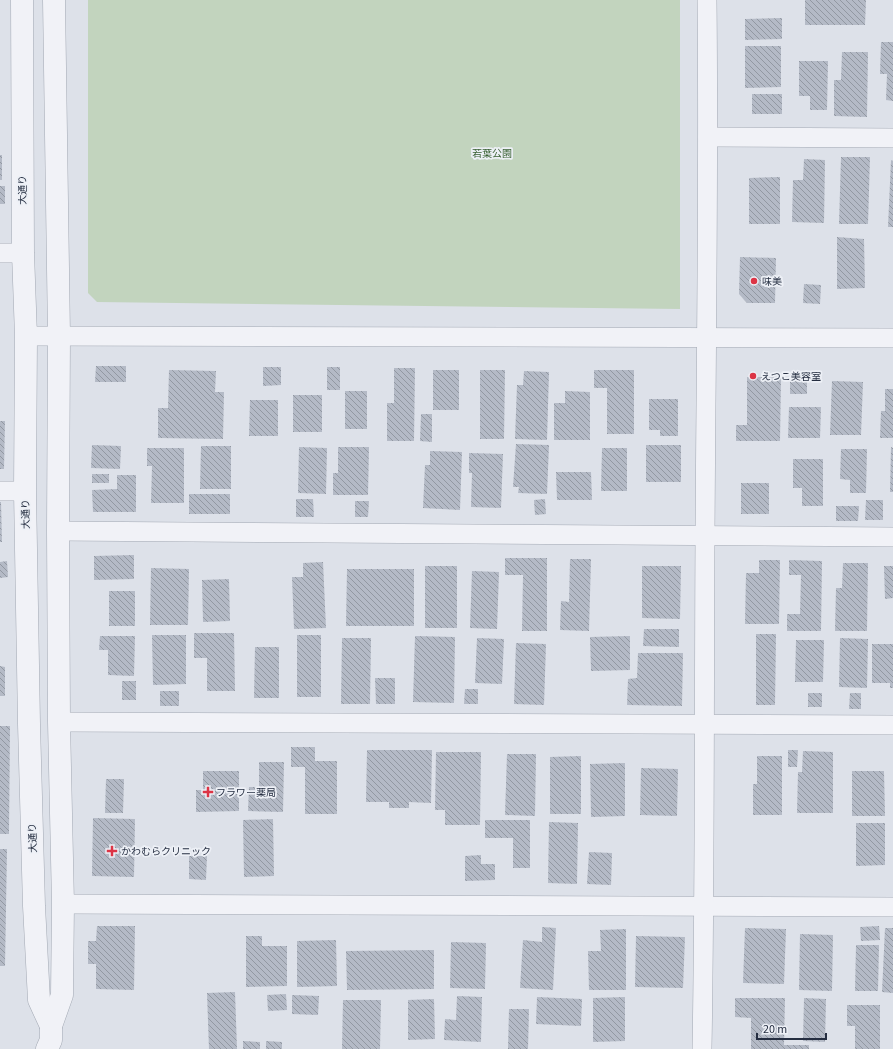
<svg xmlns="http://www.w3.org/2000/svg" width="893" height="1049" font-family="'Source Sans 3','Noto Sans JP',sans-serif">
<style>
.green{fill:#c2d4be}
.building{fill:url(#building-back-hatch)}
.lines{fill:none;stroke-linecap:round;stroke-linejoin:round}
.minor-casing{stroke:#a2a8b3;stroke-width:20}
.tertiary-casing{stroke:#a2a8b3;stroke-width:23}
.minor{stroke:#f1f2f7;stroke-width:19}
.tertiary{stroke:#f1f2f7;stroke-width:22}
.poi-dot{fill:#dc3445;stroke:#edf0f6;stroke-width:1.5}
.labels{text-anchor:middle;stroke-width:3.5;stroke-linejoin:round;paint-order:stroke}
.park-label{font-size:10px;fill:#375f31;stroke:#edf0f6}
.street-label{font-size:10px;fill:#252e41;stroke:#edf0f6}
.poi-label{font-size:10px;fill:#252e41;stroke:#edf0f6;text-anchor:start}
</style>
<defs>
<pattern id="building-back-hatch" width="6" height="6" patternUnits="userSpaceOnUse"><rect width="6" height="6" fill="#b4bac6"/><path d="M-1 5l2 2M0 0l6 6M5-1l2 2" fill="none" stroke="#9298a2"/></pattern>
</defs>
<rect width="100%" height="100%" fill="#dde1e9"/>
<!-- green -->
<polygon class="green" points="88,0 680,0 680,309 97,302 88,293"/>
<!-- building -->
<g class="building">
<polygon points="805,0 866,0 865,25 805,25"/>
<polygon points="782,18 782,39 745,40 745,19"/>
<polygon points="881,42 893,42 893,101 886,100 887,74 880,74"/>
<polygon points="745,46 781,46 781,87 745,88"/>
<polygon points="842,52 868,52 867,117 834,116 834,80 841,80"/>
<polygon points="799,61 828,61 827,110 810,110 810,96 799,96"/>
<rect x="752" y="94" width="30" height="20"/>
<rect x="0" y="155" width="2" height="25"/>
<polygon points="841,157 870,157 868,224 839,224"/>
<polygon points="804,159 825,160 824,223 792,222 793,180 803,180"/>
<polygon points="891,160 893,161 893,227 888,227"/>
<polygon points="780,177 780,224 749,224 749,178"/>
<rect x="0" y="186" width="5" height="18"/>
<polygon points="837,237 864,239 865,288 837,289"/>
<polygon points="740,257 776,258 775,303 747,303 739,294"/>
<polygon points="804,284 821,285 820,304 803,303"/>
<polygon points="96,366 126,366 126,382 95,382"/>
<polygon points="263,367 281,367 281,385 263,386"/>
<rect x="327" y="367" width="13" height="23"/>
<polygon points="394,368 415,368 414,441 387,441 387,403 394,403"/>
<polygon points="169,370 216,371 215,392 224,392 223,439 158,438 158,408 168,408"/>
<rect x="433" y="370" width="26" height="40"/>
<polygon points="480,370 505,370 504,439 480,439"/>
<polygon points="594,370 634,370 634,434 607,434 607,388 594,388"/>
<polygon points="524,371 549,372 547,440 515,439 517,385 523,385"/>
<polygon points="790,373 807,374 807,394 790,394"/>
<polygon points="747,377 781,377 780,441 736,441 736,425 747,425"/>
<polygon points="832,381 863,382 861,435 830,435"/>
<polygon points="885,389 893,389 893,438 880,438 881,411 885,411"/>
<rect x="345" y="391" width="22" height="38"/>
<polygon points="565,391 590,392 590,440 554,440 554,403 565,403"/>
<rect x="293" y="395" width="29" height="37"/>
<polygon points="649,399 678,399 678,436 660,436 660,430 649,430"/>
<polygon points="250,400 278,400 278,436 249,436"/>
<polygon points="789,407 821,407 820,438 788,438"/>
<polygon points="421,414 432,414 432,442 420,441"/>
<polygon points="0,421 5,421 4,469 0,469"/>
<polygon points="516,444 549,445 547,494 518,493 519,487 513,487"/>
<polygon points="92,445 121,446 120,469 91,468"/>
<rect x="646" y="445" width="35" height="37"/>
<polygon points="201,446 231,446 231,489 200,489"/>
<polygon points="299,447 327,448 326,494 298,493"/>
<polygon points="338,447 369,447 368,495 333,495 333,473 338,473"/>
<polygon points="891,447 893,448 893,492 890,492"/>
<polygon points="147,448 184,448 184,503 151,503 152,466 147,466"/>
<polygon points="602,448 627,448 627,491 601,491"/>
<polygon points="841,449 867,449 866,493 850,493 850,480 840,479"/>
<polygon points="430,451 462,452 460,510 423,508 425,465 430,465"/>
<polygon points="469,453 503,454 501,508 471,507 472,473 469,473"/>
<polygon points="793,459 823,459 823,506 802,506 802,488 793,488"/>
<polygon points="556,472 591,472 592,500 557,500"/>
<rect x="92" y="474" width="17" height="9"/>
<polygon points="117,475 136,475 136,512 93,512 92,490 117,489"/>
<rect x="741" y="483" width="28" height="31"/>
<rect x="189" y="494" width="41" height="20"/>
<polygon points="296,499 313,499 314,517 296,517"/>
<polygon points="545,499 546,514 535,515 534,500"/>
<polygon points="866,500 883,500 883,520 865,520"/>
<polygon points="355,501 369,501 368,517 355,517"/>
<polygon points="0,502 1,502 2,542 0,542"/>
<polygon points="836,506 859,506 858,521 836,521"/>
<polygon points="134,555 134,579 94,580 94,556"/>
<polygon points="505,558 547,558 547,631 522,631 523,575 505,575"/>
<polygon points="570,559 591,559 589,631 560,630 561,601 569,602"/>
<polygon points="759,560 780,560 779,624 745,624 746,573 759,573"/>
<polygon points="789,560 822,561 821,631 787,631 787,614 800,614 801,575 789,575"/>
<polygon points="7,561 8,577 0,578 0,562"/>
<polygon points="323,562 326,628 294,629 292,577 303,577 303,563"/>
<polygon points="843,563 868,563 867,631 835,631 836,588 842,588"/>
<rect x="425" y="566" width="32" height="62"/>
<polygon points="642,566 681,566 680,619 642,618"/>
<polygon points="884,566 893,566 893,598 885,599"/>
<polygon points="151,568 189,569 188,625 150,625"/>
<polygon points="347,569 414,569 414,626 346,626"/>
<polygon points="472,571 499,572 497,629 470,628"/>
<polygon points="229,579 230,621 203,622 202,580"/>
<rect x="109" y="591" width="26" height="35"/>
<polygon points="644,629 679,629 679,647 643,646"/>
<polygon points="194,633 234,633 235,691 207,691 207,658 194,658"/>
<polygon points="756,634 776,634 775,705 756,705"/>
<polygon points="152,635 186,635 186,684 153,685"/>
<rect x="297" y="635" width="24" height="62"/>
<polygon points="100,636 135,636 134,676 108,675 108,650 99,650"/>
<polygon points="415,636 455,637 454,703 413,702"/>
<polygon points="630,636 630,670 591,671 590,637"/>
<polygon points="342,638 371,638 370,704 341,704"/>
<polygon points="477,638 504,639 502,684 475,683"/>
<polygon points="840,638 868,639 867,688 839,687"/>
<polygon points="796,640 824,640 823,682 795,682"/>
<polygon points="516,643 546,644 544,705 514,704"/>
<polygon points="872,644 893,644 893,688 890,688 890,683 872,683"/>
<polygon points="255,647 279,647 279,698 254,698"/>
<polygon points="638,653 683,653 682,706 627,705 628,679 637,678"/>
<polygon points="0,666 5,667 5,696 0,696"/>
<polygon points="375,678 395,678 395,704 376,704"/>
<rect x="122" y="681" width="14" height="19"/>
<polygon points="465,689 478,689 478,704 464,704"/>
<rect x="160" y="691" width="19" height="15"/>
<rect x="808" y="693" width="14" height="14"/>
<polygon points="850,693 861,693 861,709 849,709"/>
<polygon points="0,726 10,726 9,834 0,834"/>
<polygon points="291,747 315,747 315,761 337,761 337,814 305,814 305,767 291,767"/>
<polygon points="367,750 432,750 431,803 409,802 409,808 389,808 389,802 366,802"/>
<polygon points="788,750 798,750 797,767 788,767"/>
<polygon points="803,751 833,752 833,813 797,813 798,772 802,772"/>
<polygon points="436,752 481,752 480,825 445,825 445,810 435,810"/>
<polygon points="507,754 536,754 535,816 505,815"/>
<polygon points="581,756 581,814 550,814 550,757"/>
<polygon points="757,756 782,756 782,815 753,815 753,784 757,784"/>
<polygon points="259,762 284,762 283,812 248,811 249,787 259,787"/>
<polygon points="625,763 625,816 591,817 590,764"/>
<polygon points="641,768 678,769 677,816 640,815"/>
<polygon points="203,771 239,771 239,811 196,812 196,790 203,790"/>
<polygon points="852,771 884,771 885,816 852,816"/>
<polygon points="106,779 124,779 123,813 105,813"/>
<polygon points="93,818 135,819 134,877 92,876"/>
<polygon points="273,819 274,876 244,877 243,820"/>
<polygon points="485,820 530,820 530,868 513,868 513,838 485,838"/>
<polygon points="549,822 578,823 577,884 548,883"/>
<polygon points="856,823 885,823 885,865 856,866"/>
<polygon points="0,849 7,849 5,966 0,966"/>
<polygon points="589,852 612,853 611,885 587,884"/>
<polygon points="481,855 481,864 495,864 495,880 465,881 465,856"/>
<polygon points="189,856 207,856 206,880 189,879"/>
<polygon points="97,926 135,926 134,990 96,989 96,964 88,964 88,941 96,941"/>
<polygon points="879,926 880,940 861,941 860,927"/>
<polygon points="542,927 556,928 553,990 520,988 523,940 542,942"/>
<polygon points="745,928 786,929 784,984 743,983"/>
<polygon points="885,928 893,928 893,993 882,992"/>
<polygon points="626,929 626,990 589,990 588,951 601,951 600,930"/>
<polygon points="800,934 833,935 832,991 799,990"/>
<polygon points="246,936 262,936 262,946 287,946 287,986 246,987"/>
<polygon points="636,936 685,937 683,988 635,987"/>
<polygon points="336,940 337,986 297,987 297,941"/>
<polygon points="451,942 486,943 485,989 450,988"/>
<polygon points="856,945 879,945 878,991 855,991"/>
<polygon points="434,950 434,989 347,990 346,951"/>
<polygon points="235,992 237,1049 209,1049 207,993"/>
<polygon points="286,994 287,1010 268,1011 267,995"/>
<polygon points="292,995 319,996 318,1015 292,1014"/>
<polygon points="457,996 482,997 481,1042 444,1040 445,1019 456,1020"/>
<polygon points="537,997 582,999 581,1026 536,1024"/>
<polygon points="625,997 625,1041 593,1042 593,998"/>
<polygon points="735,998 785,998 784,1045 809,1045 809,1049 751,1049 751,1018 735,1017"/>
<polygon points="804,998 826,999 825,1042 803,1041"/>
<polygon points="434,999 435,1039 408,1040 408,1000"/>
<polygon points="343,1000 381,1000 380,1049 342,1049"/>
<polygon points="847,1005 880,1005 880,1049 855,1049 855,1026 847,1026"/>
<polygon points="509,1009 529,1009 528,1049 508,1049"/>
<polygon points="243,1041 260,1042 260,1049 243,1049"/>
<polygon points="266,1041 282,1042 282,1049 266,1049"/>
</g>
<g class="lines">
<!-- minor casing -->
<g class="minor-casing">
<g id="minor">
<polyline points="708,137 893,138"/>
<polyline points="0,253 23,253"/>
<polyline points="26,336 893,338"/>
<polyline points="0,491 25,491"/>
<polyline points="58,531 893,537"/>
<polyline points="59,722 893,725"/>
<polyline points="63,904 893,907"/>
<path d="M702,1049c3,-170 2,-341 3,-511 1,-180 4,-359 2,-538"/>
</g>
</g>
<!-- tertiary casing -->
<g class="tertiary-casing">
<g id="tertiary">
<polyline points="22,0 23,253 26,336 25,491 29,724 34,906 39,1000 51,1026"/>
<polyline points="47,1049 51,1040 51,1026 62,995 63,904 59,722 58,531 59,336 54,0"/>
</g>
</g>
<!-- minor -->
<use href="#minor" class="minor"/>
<!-- tertiary -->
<use href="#tertiary" class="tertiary"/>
</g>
<!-- markers -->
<g class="poi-dot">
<circle cx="754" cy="281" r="4"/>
<circle cx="753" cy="376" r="4"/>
<path d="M206 786h4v4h4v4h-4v4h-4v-4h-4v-4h4z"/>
<path d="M110 845h4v4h4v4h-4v4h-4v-4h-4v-4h4z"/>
</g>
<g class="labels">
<!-- park labels -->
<g class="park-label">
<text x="492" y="157">若葉公園</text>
</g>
<!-- street labels -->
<g class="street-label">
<text transform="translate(22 190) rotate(-90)" y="4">大通り</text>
<text transform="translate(25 514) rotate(-91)" y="4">大通り</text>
<text transform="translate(32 838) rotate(-92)" y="4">大通り</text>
</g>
<!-- poi labels -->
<g class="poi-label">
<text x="762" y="285">味美</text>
<text x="761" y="380">えつこ美容室</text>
<text x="216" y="796">フラワー薬局</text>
<text x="121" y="855">かわむらクリニック</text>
</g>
</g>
<!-- scale -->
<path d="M757 1033v6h69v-6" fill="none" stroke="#252e41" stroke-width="2"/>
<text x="763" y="1033" font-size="12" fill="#252e41" stroke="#edf0f6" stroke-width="3" paint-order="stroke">20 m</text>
</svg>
